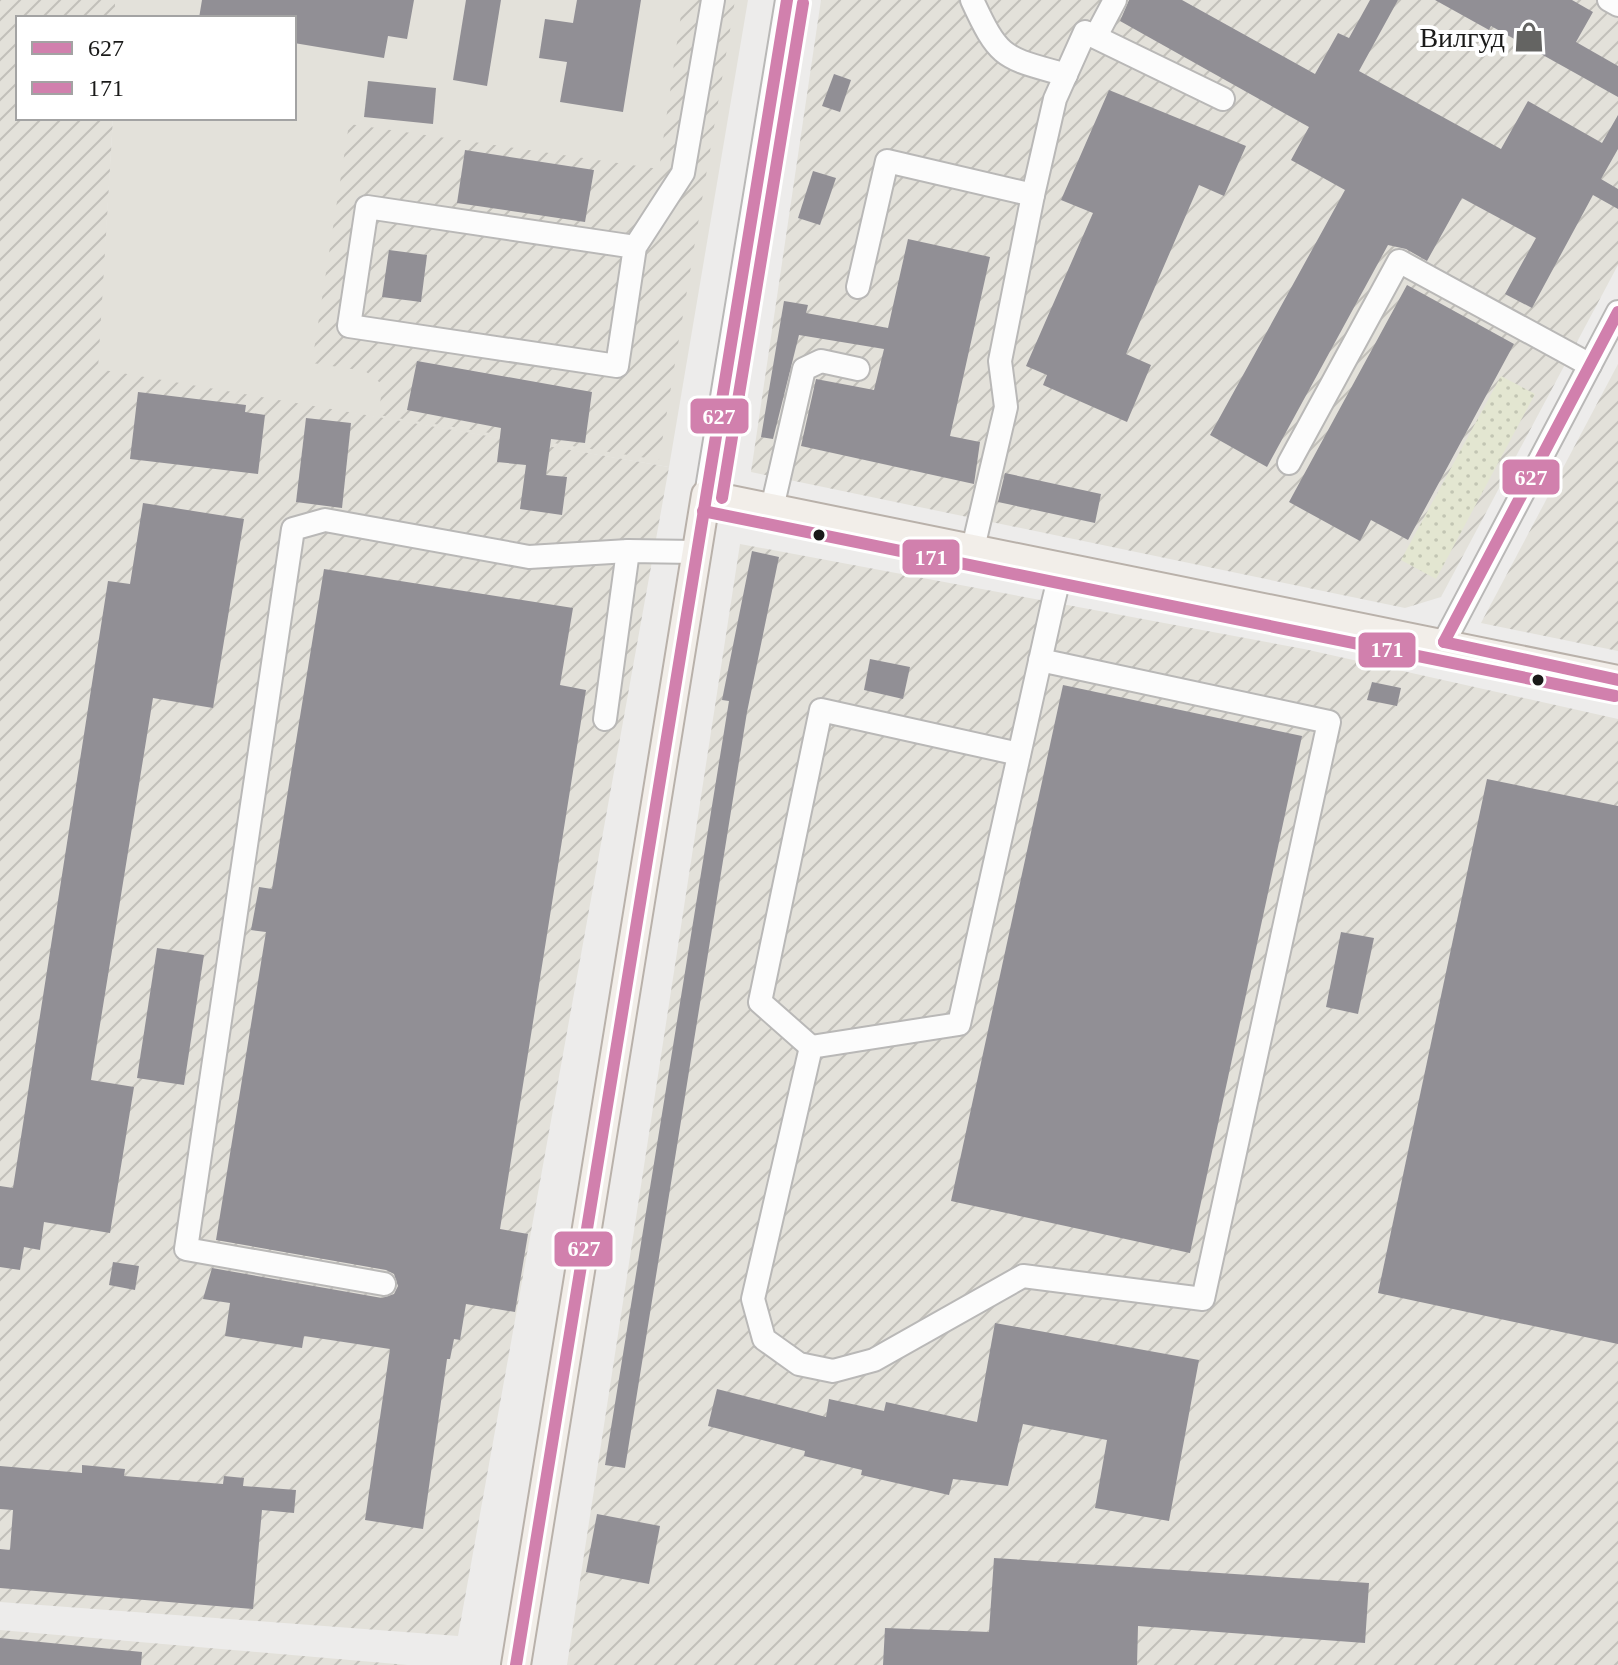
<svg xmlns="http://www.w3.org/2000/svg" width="1618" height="1665" font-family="Georgia,serif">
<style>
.built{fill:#e3e1da}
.industrial{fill:url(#industrial-furrows)}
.green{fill:url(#green-dots)}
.building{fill:#918f95}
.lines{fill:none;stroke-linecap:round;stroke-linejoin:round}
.minor-casing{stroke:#b9b8b7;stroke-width:26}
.major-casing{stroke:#b9b1aa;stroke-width:32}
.minor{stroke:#fcfcfc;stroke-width:22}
.major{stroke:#f2eee9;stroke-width:28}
.bus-1-casing{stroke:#fff;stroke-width:18}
.bus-2-casing{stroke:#fff;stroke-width:18}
.bus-1{stroke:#d180ad;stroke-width:12}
.bus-2{stroke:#d180ad;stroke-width:12}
.bus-dot{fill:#1a1a19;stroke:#fff;stroke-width:3}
.labels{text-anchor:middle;stroke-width:8;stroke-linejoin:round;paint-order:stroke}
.poi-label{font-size:28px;fill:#1a1a19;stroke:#fff;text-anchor:end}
.line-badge{stroke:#fff;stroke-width:3}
.badge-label{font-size:22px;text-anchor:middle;font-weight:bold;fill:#fff}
</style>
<defs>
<pattern id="industrial-furrows" width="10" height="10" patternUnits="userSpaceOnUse" patternTransform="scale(2)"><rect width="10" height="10" fill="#e3e1da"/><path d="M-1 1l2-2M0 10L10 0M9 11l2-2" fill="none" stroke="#c2c0ba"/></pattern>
<pattern id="green-dots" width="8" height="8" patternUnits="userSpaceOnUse" patternTransform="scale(2)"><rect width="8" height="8" fill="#e3e6d1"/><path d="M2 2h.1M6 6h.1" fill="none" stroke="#c2c5b3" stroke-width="1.8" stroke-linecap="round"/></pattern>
</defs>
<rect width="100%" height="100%" fill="#edeceb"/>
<!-- built -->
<polygon class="built" points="115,0 748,0 669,467 97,370 113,118 294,118 294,18 115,18"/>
<!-- industrial -->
<g class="industrial">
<polygon points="0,0 115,0 115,18 18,18 18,118 113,118 98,369 669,467 458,1636 0,1602"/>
<polygon points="683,0 735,0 659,460 378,415 383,385 365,371 312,363 349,124 659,169"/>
<polygon points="821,0 1618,0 1618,265 1441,597 1405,608 751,472"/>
<polygon points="1618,364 1618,651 1481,623"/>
<polygon points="740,544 1304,649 1618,719 1618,1665 567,1665"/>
<polygon points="0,1630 408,1665 0,1665"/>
</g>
<!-- green -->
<polygon class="green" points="1501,376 1535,394 1436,579 1401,560"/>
<!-- building -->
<g class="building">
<polygon points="202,0 414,0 407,39 388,36 384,58 294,43 294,18 199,18"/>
<polygon points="466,0 501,0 487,86 453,80"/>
<polygon points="577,0 641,0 623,112 560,102 567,62 539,58 545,19 573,23"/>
<polygon points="1129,0 1182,0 1315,74 1338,33 1349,38 1370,0 1398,0 1359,71 1501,149 1528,101 1602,143 1618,115 1618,149 1601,179 1618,189 1618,209 1593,195 1532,308 1505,294 1536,238 1462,198 1427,261 1406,249 1388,245 1267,467 1210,435 1345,190 1291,160 1309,127 1120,21"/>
<polygon points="1435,0 1572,0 1593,12 1576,42 1618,66 1618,97 1491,26 1489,30"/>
<polygon points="834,74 851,80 840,112 822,106"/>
<polygon points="368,81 436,88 433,124 364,117"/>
<polygon points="1109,90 1246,146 1224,196 1199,185 1126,354 1151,365 1127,422 1043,385 1047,375 1026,366 1093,213 1061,200"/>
<polygon points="465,150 594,170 585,222 457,203"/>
<polygon points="813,171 836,178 820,225 798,218"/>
<polygon points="908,239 990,257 950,436 980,442 974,484 801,446 816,379 874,390 884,349 799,335 773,439 761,437 784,301 808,305 806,313 888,328"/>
<polygon points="389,250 427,255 421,302 382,297"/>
<polygon points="1407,285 1514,344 1408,540 1371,520 1360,541 1289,502"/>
<polygon points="417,361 592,392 585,443 551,439 546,475 567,477 562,515 520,509 526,465 497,462 501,428 407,410"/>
<polygon points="138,392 246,405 245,412 265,415 258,474 130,459"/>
<polygon points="306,418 351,423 342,508 296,502"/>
<polygon points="1005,473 1101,494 1095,523 998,502"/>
<polygon points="143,503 244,519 213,708 153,698 91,1080 134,1087 110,1233 44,1222 40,1250 24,1247 20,1270 0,1267 0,1186 13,1188 108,581 130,584"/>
<polygon points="752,551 779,557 747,712 625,1468 605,1465 729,701 722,700"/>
<polygon points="324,569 573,608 560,685 586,690 500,1229 528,1234 515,1312 466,1304 460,1340 454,1339 450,1359 447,1359 423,1529 365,1520 390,1349 304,1336 302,1348 225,1336 230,1303 203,1299 212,1268 382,1298 394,1294 398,1286 394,1274 386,1270 216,1240 266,932 251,930 259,887 272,889"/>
<polygon points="870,659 910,667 903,699 864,690"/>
<polygon points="1372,682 1401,688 1397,706 1367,700"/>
<polygon points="1063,685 1302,736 1190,1253 951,1201"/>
<polygon points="1487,779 1618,806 1618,1344 1378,1293"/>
<polygon points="1341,932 1374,938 1358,1014 1326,1007"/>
<polygon points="157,948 204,955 184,1085 137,1078"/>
<polygon points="113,1262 139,1266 135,1290 109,1285"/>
<polygon points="995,1323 1199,1360 1169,1521 1095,1508 1107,1440 1023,1424 1008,1486 953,1479 949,1495 861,1475 862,1470 804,1456 805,1451 708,1426 717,1389 826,1417 829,1399 884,1411 886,1402 977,1422"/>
<polygon points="82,1465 125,1469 124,1476 223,1484 224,1476 244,1478 243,1486 296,1490 294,1513 262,1510 253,1609 0,1588 0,1549 10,1550 13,1510 0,1509 0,1466 82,1473"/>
<polygon points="597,1514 660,1526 649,1584 586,1572"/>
<polygon points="994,1558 1369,1583 1365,1643 1138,1626 1137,1665 883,1665 885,1628 989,1632"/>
<polygon points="0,1638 142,1652 141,1665 0,1665"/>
</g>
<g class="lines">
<!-- minor casing -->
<g class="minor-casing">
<g id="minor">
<path d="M972,0c28,61 32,57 94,75"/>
<polyline points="1609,0 1618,5"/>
<polyline points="1096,36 1115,0"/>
<polyline points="635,247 367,207 349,326 617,366 635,247 683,173 713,0"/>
<polyline points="858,287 887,161 1033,195"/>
<polyline points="1289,463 1399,261 1590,365"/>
<polyline points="706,495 787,0"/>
<polyline points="772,508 804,369 821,361 858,369"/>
<polyline points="973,548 1006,407 1000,361 1033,195 1055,99 1085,32 1223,99"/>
<polyline points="1444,642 1618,312"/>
<polyline points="1040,660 1329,722 1203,1299 1023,1276 874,1360 833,1371 799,1364 764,1339 753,1299 811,1047 959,1024 1053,603 1062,566"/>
<polyline points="605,719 628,551 696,552"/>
<polyline points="811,1047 760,1002 821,710 1019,754"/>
<polyline points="384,1284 186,1249 293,529 325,520 529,557 628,551"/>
</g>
</g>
<!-- major casing -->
<g class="major-casing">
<polyline id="major" points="516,1665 706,495 1618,680"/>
</g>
<!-- minor -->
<use href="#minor" class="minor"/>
<!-- major -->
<use href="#major" class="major"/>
<!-- bus-1 casing -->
<g class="bus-1-casing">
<g id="bus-1">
<polyline points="1444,642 1618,312"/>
<polyline points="1444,642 1618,680"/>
<polyline points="516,1665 787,0"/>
</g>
</g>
<!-- bus-2 casing -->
<g class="bus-2-casing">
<g id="bus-2">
<polyline points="722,498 803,3"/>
<polyline points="703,511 1615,696"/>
</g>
</g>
<!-- bus-1 -->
<use href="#bus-1" class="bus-1"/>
<!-- bus-2 -->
<use href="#bus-2" class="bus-2"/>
</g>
<!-- icons -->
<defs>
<g id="shop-bare" transform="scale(2.4)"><path d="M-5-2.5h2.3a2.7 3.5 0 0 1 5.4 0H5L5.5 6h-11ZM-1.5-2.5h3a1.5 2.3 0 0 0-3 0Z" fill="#646462" stroke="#fff" stroke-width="2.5" paint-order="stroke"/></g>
</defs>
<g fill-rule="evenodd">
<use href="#shop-bare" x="1529" y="37"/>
</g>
<!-- markers -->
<g class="bus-dot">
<circle cx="819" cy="535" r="7"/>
<circle cx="1538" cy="680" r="7"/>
</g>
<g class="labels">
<!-- poi labels -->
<g class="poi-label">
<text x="1505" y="47">Вилгуд</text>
</g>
</g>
<g class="line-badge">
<rect x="689" y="397" width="61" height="38" rx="8" fill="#d180ad"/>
<rect x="1501" y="458" width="60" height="38" rx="8" fill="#d180ad"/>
<rect x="901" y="538" width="60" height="38" rx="8" fill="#d180ad"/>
<rect x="1357" y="631" width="60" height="38" rx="8" fill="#d180ad"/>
<rect x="553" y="1230" width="61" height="38" rx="8" fill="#d180ad"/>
</g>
<g class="badge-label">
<text x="719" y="424">627</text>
<text x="1531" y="485">627</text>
<text x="931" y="565">171</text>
<text x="1387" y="657">171</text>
<text x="584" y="1256">627</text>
</g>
<!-- legend -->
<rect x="16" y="16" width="280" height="104" fill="#ffffff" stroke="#a3a3a3" stroke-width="2"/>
<rect x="32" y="42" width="40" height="12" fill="#d180ad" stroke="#a3a3a3" stroke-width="2"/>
<text x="88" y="56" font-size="24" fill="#1a1a19">627</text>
<rect x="32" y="82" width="40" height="12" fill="#d180ad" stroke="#a3a3a3" stroke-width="2"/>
<text x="88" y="96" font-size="24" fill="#1a1a19">171</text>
</svg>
